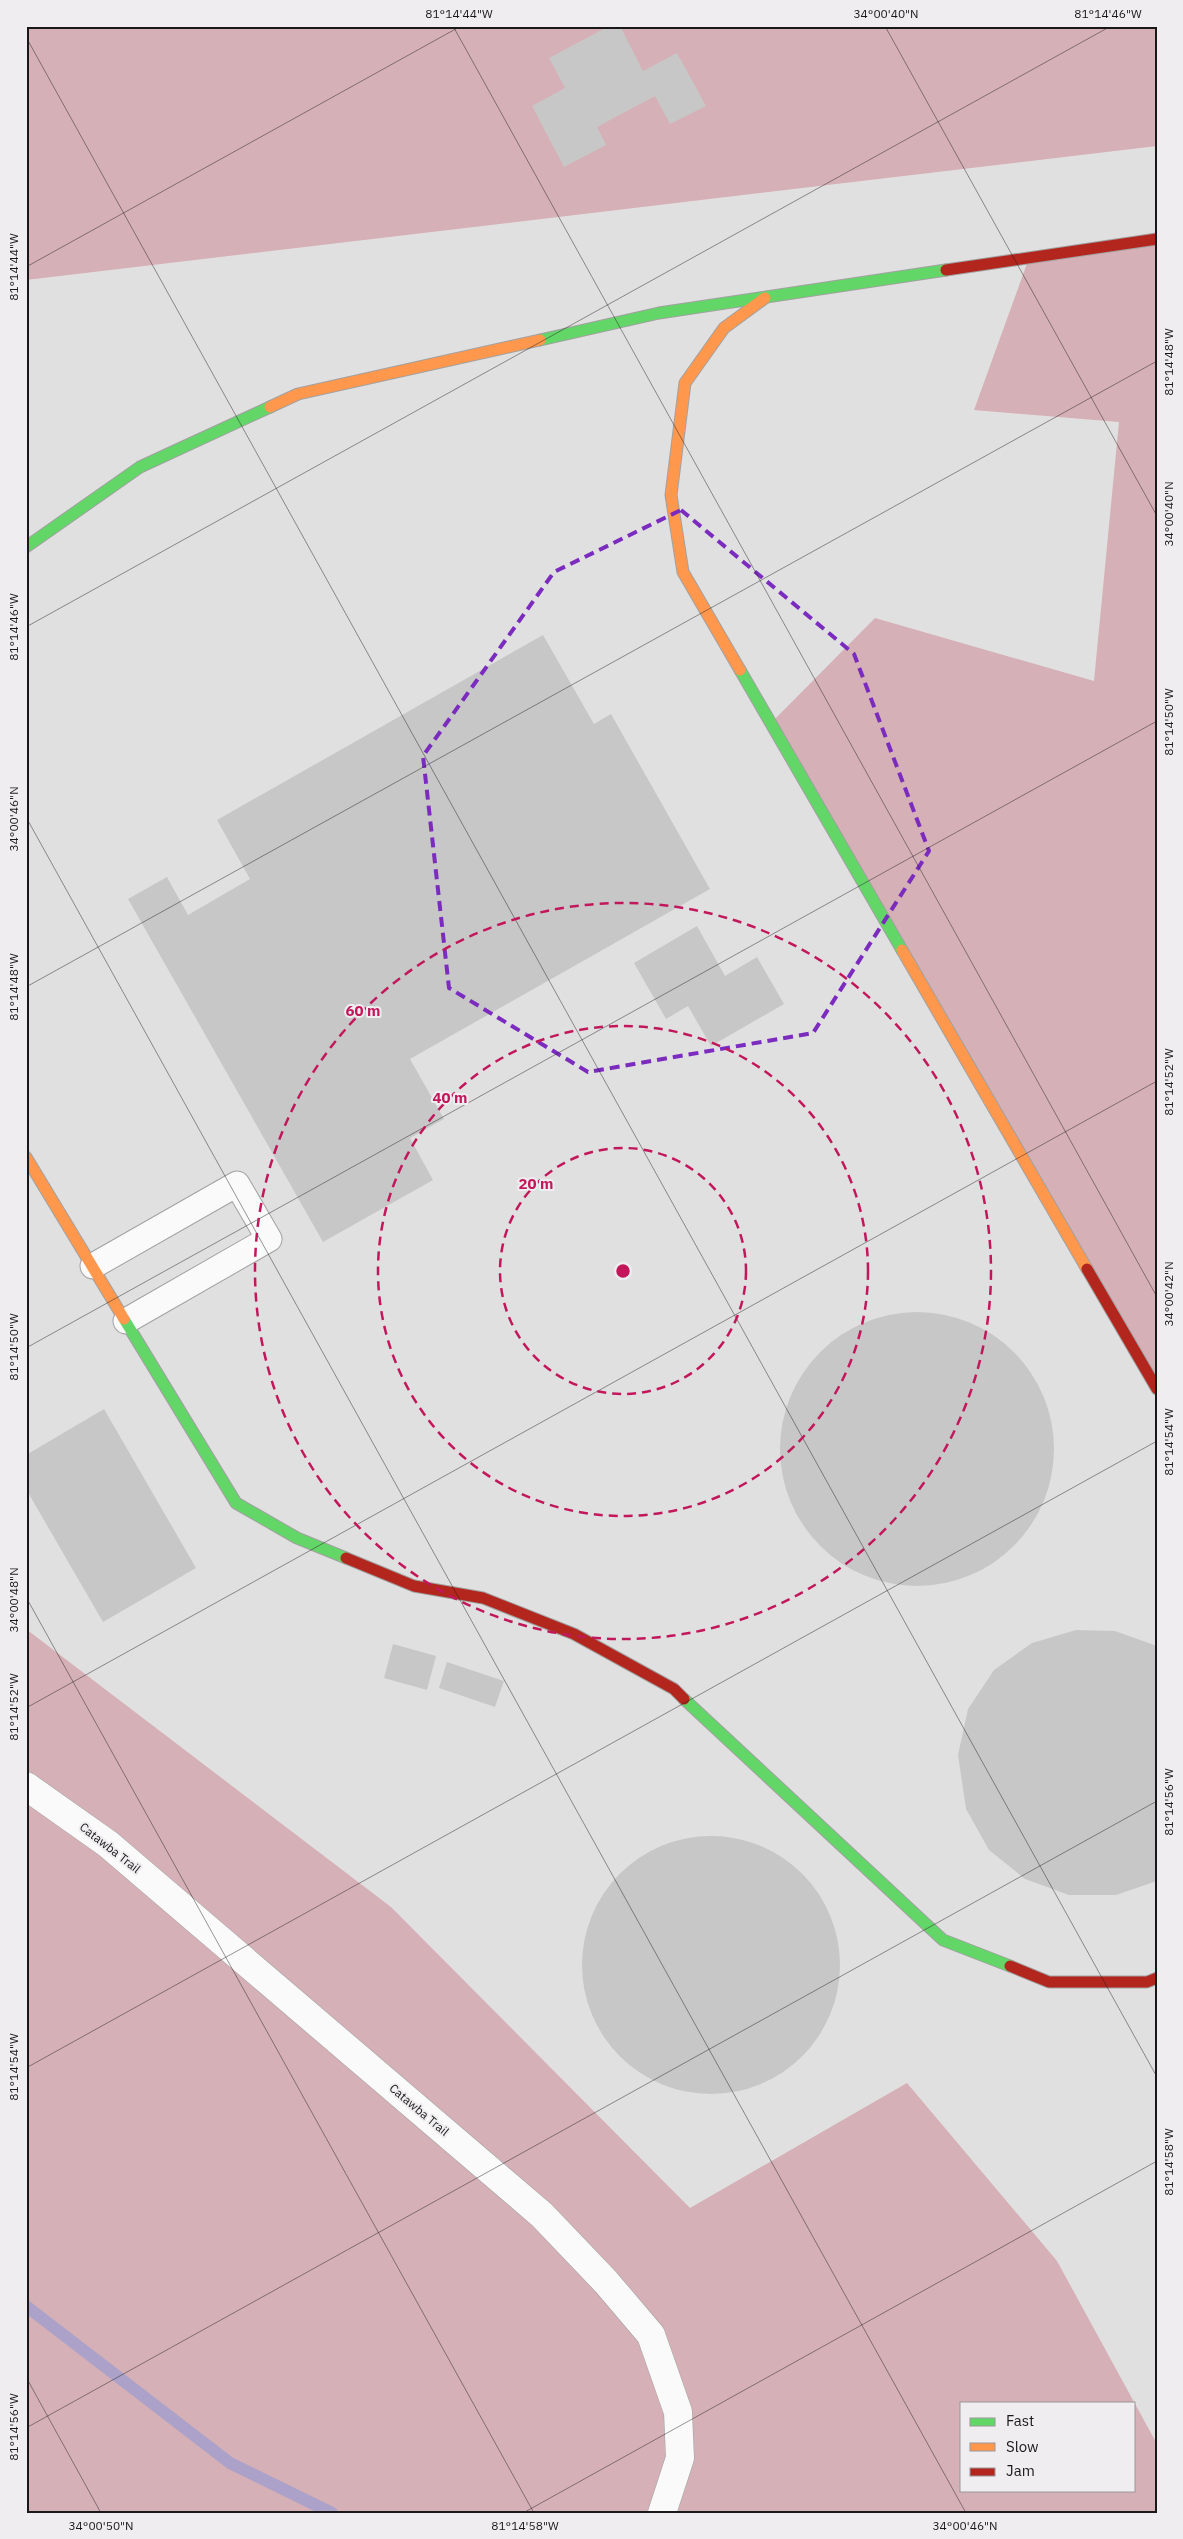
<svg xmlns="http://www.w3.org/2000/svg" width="1183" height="2539" font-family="'IBM Plex Sans',sans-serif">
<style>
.forest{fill:#d5b0b6;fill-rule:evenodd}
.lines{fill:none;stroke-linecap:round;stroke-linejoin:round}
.stream{stroke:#aca2c9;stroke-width:12}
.building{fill:#c8c7c8}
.lane-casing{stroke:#a1a1a1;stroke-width:27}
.street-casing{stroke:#a1a1a1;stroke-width:29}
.fast-casing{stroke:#a1a1a1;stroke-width:13}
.slow-casing{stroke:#a1a1a1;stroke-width:13}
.jam-casing{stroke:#a1a1a1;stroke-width:13}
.lane{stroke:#fafafa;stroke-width:25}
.street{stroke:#fafafa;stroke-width:28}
.fast{stroke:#63d668;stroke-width:11}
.slow{stroke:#ff974d;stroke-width:11}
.jam{stroke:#b3261e;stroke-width:11}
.marked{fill:none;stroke:#7b2cbf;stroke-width:4;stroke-dasharray:10 6;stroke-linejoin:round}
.ticks{fill:none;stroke:#1a1919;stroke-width:1;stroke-opacity:0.45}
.ring{fill:none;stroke:#c2185b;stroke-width:2.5;stroke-dasharray:9 6}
.labels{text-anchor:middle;stroke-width:4;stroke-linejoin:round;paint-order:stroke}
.street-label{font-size:12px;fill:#1a1919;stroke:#efedef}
.centre{fill:#c2185b;stroke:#efedef;stroke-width:2.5}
.ring-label{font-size:15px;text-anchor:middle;font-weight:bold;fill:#c2185b;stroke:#efedef;stroke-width:4;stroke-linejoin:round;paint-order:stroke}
.neatline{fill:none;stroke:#1a1919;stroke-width:2}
.ticks-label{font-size:12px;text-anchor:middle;fill:#1a1919}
</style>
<rect width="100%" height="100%" fill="#e1e0e1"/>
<!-- forest -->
<g class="forest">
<polygon points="26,26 1157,26 1157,146 26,280"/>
<polygon points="1157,239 1157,1389 771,723 875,618 1094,681 1119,422 974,410 1029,258"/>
<path d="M26,1629l365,278 299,301 217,-125 150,178 100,183v69h-1131zM962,2403h172v87h-172z"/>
</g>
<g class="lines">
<!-- stream -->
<polyline class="stream" points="26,2306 230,2463 332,2513"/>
</g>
<!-- building -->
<g class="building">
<polygon points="609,26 620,26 643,71 677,53 706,106 670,124 655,96 597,127 606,145 564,167 532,106 565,88 549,58"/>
<polygon points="543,635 594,724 611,714 710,889 410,1059 444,1119 410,1138 433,1180 323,1242 128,899 167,877 188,915 250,879 217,820"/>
<polygon points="697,926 725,976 757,957 784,1004 711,1046 688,1006 666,1019 634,963"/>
<circle cx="917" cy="1449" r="137"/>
<polygon points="104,1409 196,1568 103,1622 26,1489 26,1455"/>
<polygon points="1076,1630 1115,1631 1157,1646 1157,1881 1116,1895 1069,1895 1025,1879 989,1850 966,1809 958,1755 968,1709 994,1670 1032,1643"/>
<polygon points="393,1644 436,1656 427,1690 384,1678"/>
<polygon points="447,1662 504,1681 495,1707 439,1688"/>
<circle cx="711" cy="1965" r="129"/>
</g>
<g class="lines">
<!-- lane casing -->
<g class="lane-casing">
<polyline id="lane" points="93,1266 237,1184 269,1239 126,1321"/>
</g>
<!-- street casing -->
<g class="street-casing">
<polyline id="street" points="26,1786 108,1844 542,2215 606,2282 651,2335 678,2412 680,2458 662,2513"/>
</g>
<!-- fast casing -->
<g class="fast-casing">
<g id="fast">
<polyline points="540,340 659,313 946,270"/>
<polyline points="26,547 140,467 270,407"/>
<polyline points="740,670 902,950"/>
<polyline points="124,1319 236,1503 297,1538 346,1558"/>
<polyline points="684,1699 943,1940 1010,1966"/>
</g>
</g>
<!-- slow casing -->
<g class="slow-casing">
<g id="slow">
<polyline points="270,407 298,394 540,340"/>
<polyline points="740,670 683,572 671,495 685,383 724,328 765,298"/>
<polyline points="902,950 1087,1269"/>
<polyline points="26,1157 124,1319"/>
</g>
</g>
<!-- jam casing -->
<g class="jam-casing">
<g id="jam">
<polyline points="946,270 1157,239"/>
<polyline points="1087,1269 1157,1389"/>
<polyline points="346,1558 414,1586 483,1598 574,1634 674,1689 684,1699"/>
<polyline points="1010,1966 1049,1982 1147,1982 1157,1978"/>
</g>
</g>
<!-- lane -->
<use href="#lane" class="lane"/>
<!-- street -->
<use href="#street" class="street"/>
<!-- fast -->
<use href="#fast" class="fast"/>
<!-- slow -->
<use href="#slow" class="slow"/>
<!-- jam -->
<use href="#jam" class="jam"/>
</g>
<!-- marked area -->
<path class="marked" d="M681,510l173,144 75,197 -116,182 -225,39 -139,-84 -26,-232 131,-184z"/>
<!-- ticks -->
<path class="ticks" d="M453,26l704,1271M885,26l272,490M26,37l1131,2040M26,267l435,-241M26,627l1085,-601M26,817l940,1696M26,987l1131,-626M26,1348l1131,-627M26,1597l508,916M26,1708l1131,-627M26,2068l1131,-627M26,2377l75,136M26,2428l1131,-627M523,2513l634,-352"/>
<!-- distance rings -->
<g class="ring">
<circle cx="623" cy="1271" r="123"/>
<circle cx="623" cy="1271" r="245"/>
<circle cx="623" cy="1271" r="368"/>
</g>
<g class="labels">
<!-- street labels -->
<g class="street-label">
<text transform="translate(110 1848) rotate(38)" y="4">Catawba Trail</text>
<text transform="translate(419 2110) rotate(40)" y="4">Catawba Trail</text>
</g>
</g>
<circle cx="623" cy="1271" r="8" class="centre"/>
<g class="ring-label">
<text x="363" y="1016">60 m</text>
<text x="450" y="1103">40 m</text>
<text x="536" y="1189">20 m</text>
</g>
<!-- border -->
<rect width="1183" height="2539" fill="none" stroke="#efedef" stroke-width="55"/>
<!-- legend -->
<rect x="960" y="2402" width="175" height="90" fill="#efedef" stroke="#9a9899"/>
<rect x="970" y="2418" width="25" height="8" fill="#63d668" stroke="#9a9899"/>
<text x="1006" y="2426" font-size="15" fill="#1a1919">Fast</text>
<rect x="970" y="2443" width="25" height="8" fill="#ff974d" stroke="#9a9899"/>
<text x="1006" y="2452" font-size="15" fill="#1a1919">Slow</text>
<rect x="970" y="2468" width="25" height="8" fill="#b3261e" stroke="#9a9899"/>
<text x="1006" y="2476" font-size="15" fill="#1a1919">Jam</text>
<rect x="28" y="28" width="1128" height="2484" class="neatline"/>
<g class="ticks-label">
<text x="459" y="18">81°14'44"W</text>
<text x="886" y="18">34°00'40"N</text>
<text x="1108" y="18">81°14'46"W</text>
<text transform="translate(14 267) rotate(-90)" y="4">81°14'44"W</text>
<text transform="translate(1169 362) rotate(-90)" y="4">81°14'48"W</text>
<text transform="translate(1169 514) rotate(-90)" y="4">34°00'40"N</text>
<text transform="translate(14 627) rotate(-90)" y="4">81°14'46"W</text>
<text transform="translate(1169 722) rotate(-90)" y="4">81°14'50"W</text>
<text transform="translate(14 819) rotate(-90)" y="4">34°00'46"N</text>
<text transform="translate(14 987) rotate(-90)" y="4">81°14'48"W</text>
<text transform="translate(1169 1082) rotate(-90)" y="4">81°14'52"W</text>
<text transform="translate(1169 1294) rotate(-90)" y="4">34°00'42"N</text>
<text transform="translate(14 1347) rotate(-90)" y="4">81°14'50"W</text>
<text transform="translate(1169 1442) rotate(-90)" y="4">81°14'54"W</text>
<text transform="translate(14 1600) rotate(-90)" y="4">34°00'48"N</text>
<text transform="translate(14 1707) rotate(-90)" y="4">81°14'52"W</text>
<text transform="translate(1169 1802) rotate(-90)" y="4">81°14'56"W</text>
<text transform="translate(14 2067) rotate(-90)" y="4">81°14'54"W</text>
<text transform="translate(1169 2162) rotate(-90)" y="4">81°14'58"W</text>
<text transform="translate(14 2427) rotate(-90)" y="4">81°14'56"W</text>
<text x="101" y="2530">34°00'50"N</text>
<text x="525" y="2530">81°14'58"W</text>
<text x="965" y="2530">34°00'46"N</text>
</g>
</svg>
